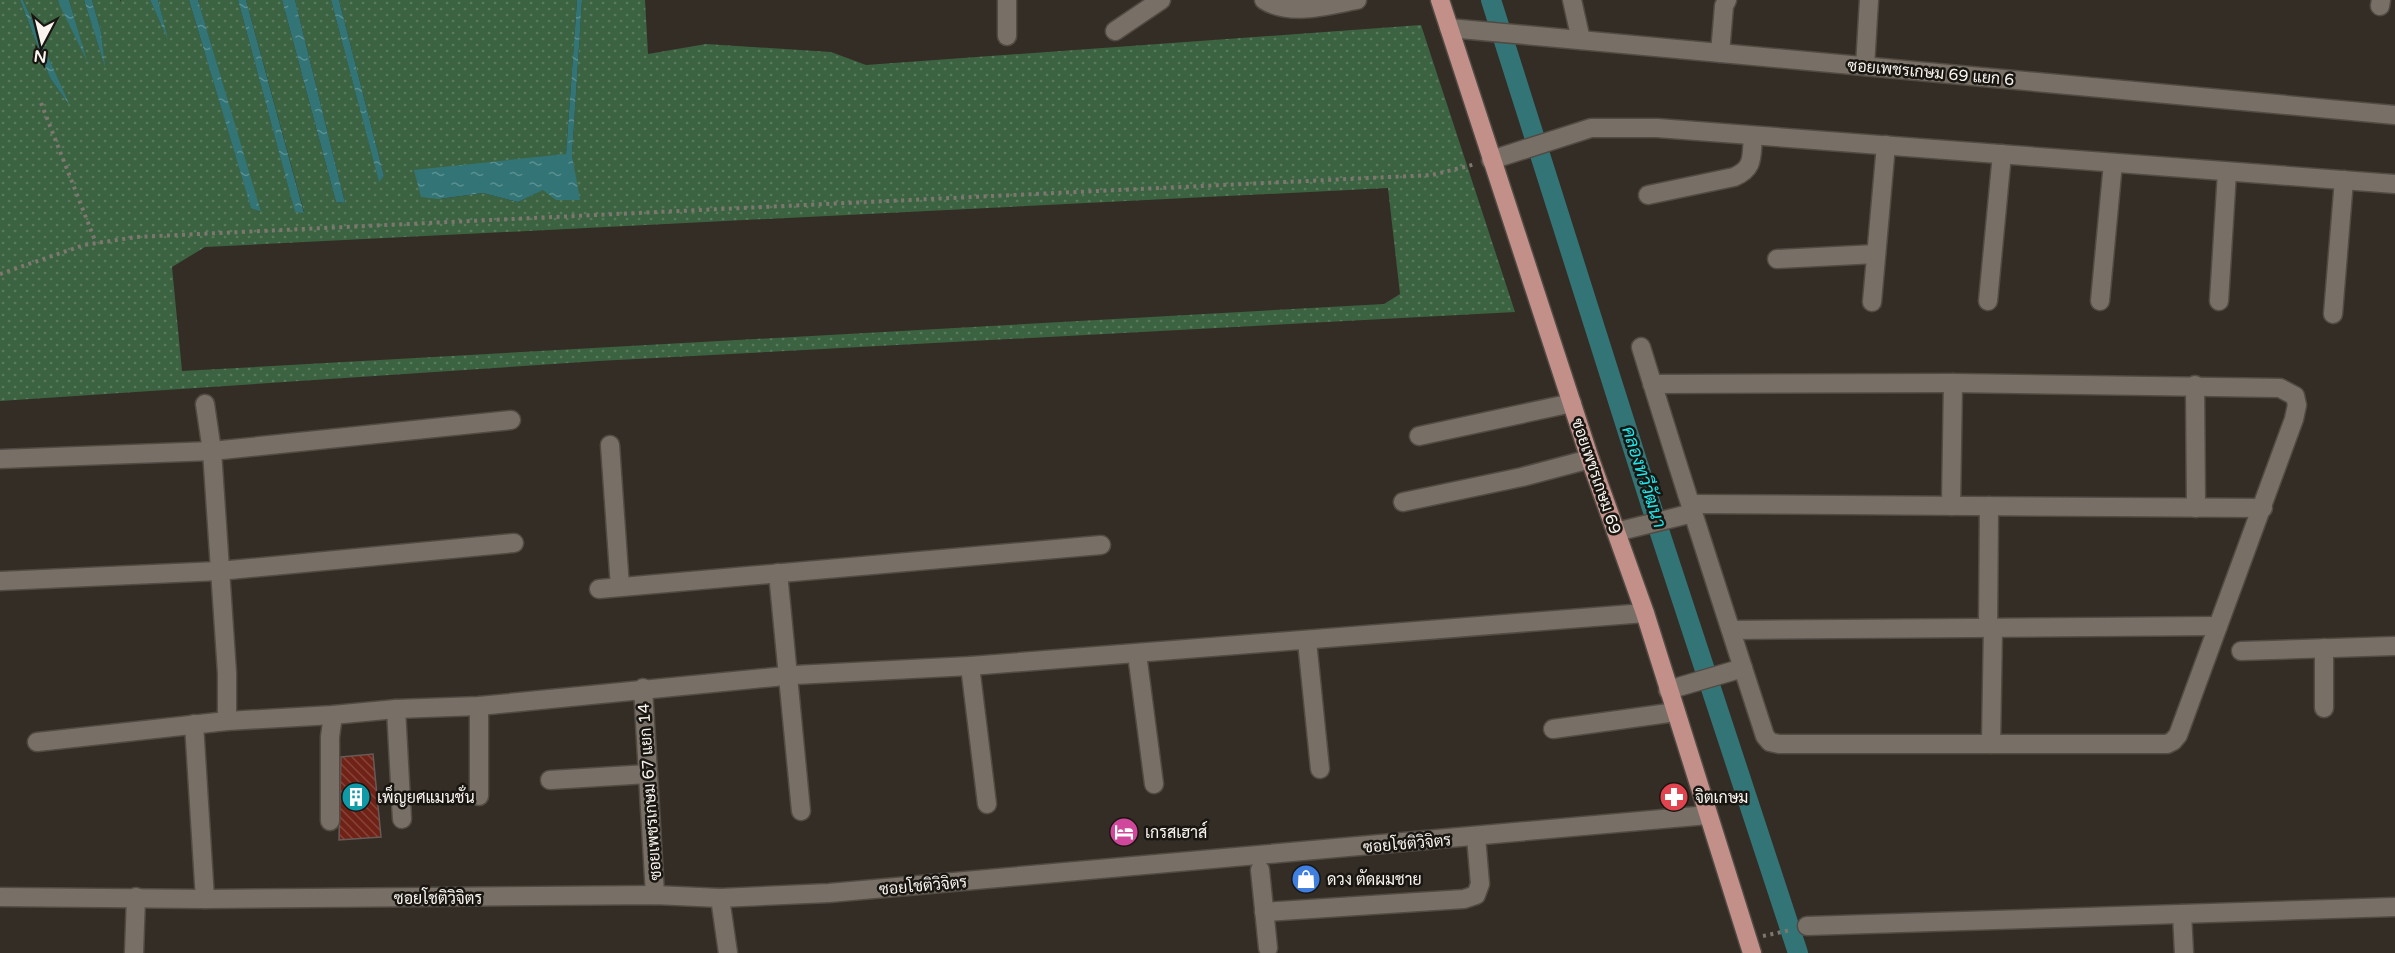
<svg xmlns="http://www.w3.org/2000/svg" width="2395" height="953" font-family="'Varela Round',Sarabun,sans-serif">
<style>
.grass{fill:url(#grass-dots);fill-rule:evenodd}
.water{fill:url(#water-ripples)}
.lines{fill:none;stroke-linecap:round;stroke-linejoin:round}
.canal{stroke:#337577;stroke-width:20}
.building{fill:url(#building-back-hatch);stroke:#675a57;stroke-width:1.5}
.minor-casing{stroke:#514b44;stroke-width:21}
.major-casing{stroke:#514b44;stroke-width:21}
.path{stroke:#7e7770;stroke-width:4;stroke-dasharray:3 4.5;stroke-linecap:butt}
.minor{stroke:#787066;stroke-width:18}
.major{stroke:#c38f89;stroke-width:18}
.labels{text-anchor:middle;stroke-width:5;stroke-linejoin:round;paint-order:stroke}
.street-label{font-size:16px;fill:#f9f4ee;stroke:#191612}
.poi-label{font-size:16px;fill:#f9f4ee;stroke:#191612;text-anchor:start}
.water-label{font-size:18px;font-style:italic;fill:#19e9ef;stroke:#191612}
</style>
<defs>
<pattern id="grass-dots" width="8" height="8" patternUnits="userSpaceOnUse" patternTransform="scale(1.5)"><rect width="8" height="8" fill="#3c6341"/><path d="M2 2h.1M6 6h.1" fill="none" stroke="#597a5d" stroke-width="1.8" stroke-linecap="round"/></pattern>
<pattern id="water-ripples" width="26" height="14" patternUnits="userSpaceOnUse" patternTransform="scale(1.5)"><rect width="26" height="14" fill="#337577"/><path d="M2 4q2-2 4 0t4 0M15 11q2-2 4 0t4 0" fill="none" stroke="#5b9091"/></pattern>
<pattern id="building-back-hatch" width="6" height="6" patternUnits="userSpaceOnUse" patternTransform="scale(1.5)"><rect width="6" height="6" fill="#702217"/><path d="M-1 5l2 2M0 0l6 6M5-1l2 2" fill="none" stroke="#854339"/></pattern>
</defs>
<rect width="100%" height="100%" fill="#342d25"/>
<!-- grass -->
<path class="grass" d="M0,0h20l30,78 18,25 -45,-103h35l27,56 -16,-56h15l20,63 -3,-31 -9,-32h28l1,2v-2h29l16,35 -8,-35h31l62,207 9,5 -62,-212h40l57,211 9,1 -58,-212h36l54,202 9,1 -50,-203h36l48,181 5,-5 -45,-176h238l-11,154 -126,45 43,-6 35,9 57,-28 -3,-19 10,-155h63l3,54 58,-10 125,8 35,13 555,-40 94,287 -917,49 -598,40zM1388,188l12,106 -16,10 -1202,67 -10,-104 33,-20z"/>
<!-- water -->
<g class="water">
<polygon points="20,0 23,0 70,106 50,78"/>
<polygon points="58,0 69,0 87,61 60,6"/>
<polygon points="84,0 92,0 101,32 105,67"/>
<polygon points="150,0 158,0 168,40"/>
<polygon points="189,0 198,0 261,212 251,208"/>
<polygon points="238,0 246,0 304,213 295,212"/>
<polygon points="282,0 295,0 345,203 336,202"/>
<polygon points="331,0 339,0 384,176 379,182"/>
<polygon points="577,0 582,0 572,155 580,200 556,200 543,190 518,202 483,193 439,199 421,197 414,170 566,154"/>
</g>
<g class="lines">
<!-- canal -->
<polyline class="canal" points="1491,0 1657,524 1798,953"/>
</g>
<!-- building -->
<polygon class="building" points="373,754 381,837 339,840 341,757"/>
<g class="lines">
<!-- minor casing -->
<g class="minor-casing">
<g id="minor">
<polyline points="1007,0 1007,36"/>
<path d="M1264,0c27,17 64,5 93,0"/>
<polyline points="1572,0 1581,40"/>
<polyline points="2380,6 2381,0"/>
<polyline points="1449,28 2395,115"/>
<polyline points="1115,31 1161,0"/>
<polyline points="1720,53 1724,6 1727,0"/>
<polyline points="1865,66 1869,0"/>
<polyline points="1491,160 1591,128 1657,128 2395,184"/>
<path d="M1648,195l86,-18c21,-9 17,-21 19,-41"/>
<polyline points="1777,259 1876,254"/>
<polyline points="1988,301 2002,154"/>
<polyline points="2100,301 2113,163"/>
<polyline points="2219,301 2227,172"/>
<polyline points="1872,302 1886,145"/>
<polyline points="2333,314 2344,180"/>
<path d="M1641,347c40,130 82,260 124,389l5,6 9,2h388l6,-3 5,-6 116,-316 3,-14 -2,-9 -15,-8 -327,-5 -301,1"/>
<polyline points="2195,385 2196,508"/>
<polyline points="205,404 212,451 227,673 227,721"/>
<polyline points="1419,436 1572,403"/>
<polyline points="610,445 620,587"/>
<polyline points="0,459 212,451 511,420"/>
<polyline points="1403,502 1522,477 1590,459"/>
<polyline points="1691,504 2263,508"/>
<polyline points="1951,506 1953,383"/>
<polyline points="1616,532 1693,513"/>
<polyline points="778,573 801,811"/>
<polyline points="0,581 219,571 514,543"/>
<polyline points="599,589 1101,545"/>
<polyline points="1988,628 1989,506"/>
<polyline points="1731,630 2218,626"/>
<polyline points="1307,641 1320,769"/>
<polyline points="2324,648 2324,708"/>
<polyline points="2241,651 2395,646"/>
<polyline points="1137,654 1154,784"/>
<polyline points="970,666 987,804"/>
<polyline points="643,688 655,895"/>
<polyline points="1668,690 1743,668"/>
<polyline points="479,706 479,796"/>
<polyline points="396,709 402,819"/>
<polyline points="194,724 205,899"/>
<polyline points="1553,729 1676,712"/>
<polyline points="37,742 227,721 333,715 396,709 479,706 795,675 970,666 1645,613"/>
<polyline points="1991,744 1993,628"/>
<polyline points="550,780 648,774"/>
<polyline points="330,821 330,737 333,715"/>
<polyline points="1260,870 1268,948"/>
<polyline points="0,897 205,899 655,895 720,898 829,893 1708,815"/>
<polyline points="720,898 728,953"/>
<polyline points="1264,912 1464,899 1476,895 1480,884 1476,837"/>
<polyline points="2182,914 2184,953"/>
<polyline points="1807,926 2395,907"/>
<polyline points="134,953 136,897"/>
</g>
</g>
<!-- major casing -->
<g class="major-casing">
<polyline id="major" points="1440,0 1590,459 1645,613 1752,953"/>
</g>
<!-- path -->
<g class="path">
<polyline points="41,103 96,243"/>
<polyline points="0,274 84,245 136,237 1432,175 1476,164"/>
<polyline points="1763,936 1791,930"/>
</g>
<!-- minor -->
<use href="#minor" class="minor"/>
<!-- major -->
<use href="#major" class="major"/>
</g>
<!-- icons -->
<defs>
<g id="building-disc" transform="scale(1.5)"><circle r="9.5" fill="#0f9aa8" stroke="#191612"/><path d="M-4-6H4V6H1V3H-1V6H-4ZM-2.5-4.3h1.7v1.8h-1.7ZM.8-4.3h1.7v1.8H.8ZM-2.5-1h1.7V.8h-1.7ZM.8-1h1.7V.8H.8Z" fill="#fff"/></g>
<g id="pharmacy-disc" transform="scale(1.5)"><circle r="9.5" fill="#e0444e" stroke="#191612"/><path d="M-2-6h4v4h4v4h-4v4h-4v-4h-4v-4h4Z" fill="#fff"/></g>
<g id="hotel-disc" transform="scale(1.5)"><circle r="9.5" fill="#d1479c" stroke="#191612"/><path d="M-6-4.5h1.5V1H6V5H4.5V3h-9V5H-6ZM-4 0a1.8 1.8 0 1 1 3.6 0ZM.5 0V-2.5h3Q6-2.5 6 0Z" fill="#fff"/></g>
<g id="shop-disc" transform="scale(1.5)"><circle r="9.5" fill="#3f7fe0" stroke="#191612"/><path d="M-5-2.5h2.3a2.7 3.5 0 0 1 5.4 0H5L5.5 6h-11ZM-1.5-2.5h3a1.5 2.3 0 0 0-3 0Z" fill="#fff"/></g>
</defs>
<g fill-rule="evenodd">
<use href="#building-disc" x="356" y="797"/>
<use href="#pharmacy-disc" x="1674" y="797"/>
<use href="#hotel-disc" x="1124" y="832"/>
<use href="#shop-disc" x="1306" y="879"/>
</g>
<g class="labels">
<!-- street labels -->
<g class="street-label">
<text transform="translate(1931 72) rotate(5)" y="6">ซอยเพชรเกษม 69 แยก 6</text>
<text transform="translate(1597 476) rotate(71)" y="6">ซอยเพชรเกษม 69</text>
<text transform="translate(649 792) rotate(-94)" y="6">ซอยเพชรเกษม 67 แยก 14</text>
<text transform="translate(1407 843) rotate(-5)" y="6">ซอยโชติวิจิตร</text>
<text transform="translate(923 885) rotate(-5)" y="6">ซอยโชติวิจิตร</text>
<text x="438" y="904">ซอยโชติวิจิตร</text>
</g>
<!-- poi labels -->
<g class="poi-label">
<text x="377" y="803">เพ็ญยศแมนชั่น</text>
<text x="1695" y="803">จิตเกษม</text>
<text x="1145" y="838">เกรสเฮาส์</text>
<text x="1327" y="885">ดวง ตัดผมชาย</text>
</g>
<!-- water labels -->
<g class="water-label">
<text transform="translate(1644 477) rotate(72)" y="6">คลองทวีวัฒนา</text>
</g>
</g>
<!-- north arrow -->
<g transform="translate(42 42) rotate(187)" stroke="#191612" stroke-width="4.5" paint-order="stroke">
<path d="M0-4.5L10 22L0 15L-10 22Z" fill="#f9f4ee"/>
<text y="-9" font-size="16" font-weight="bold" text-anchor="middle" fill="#f9f4ee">N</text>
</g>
</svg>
